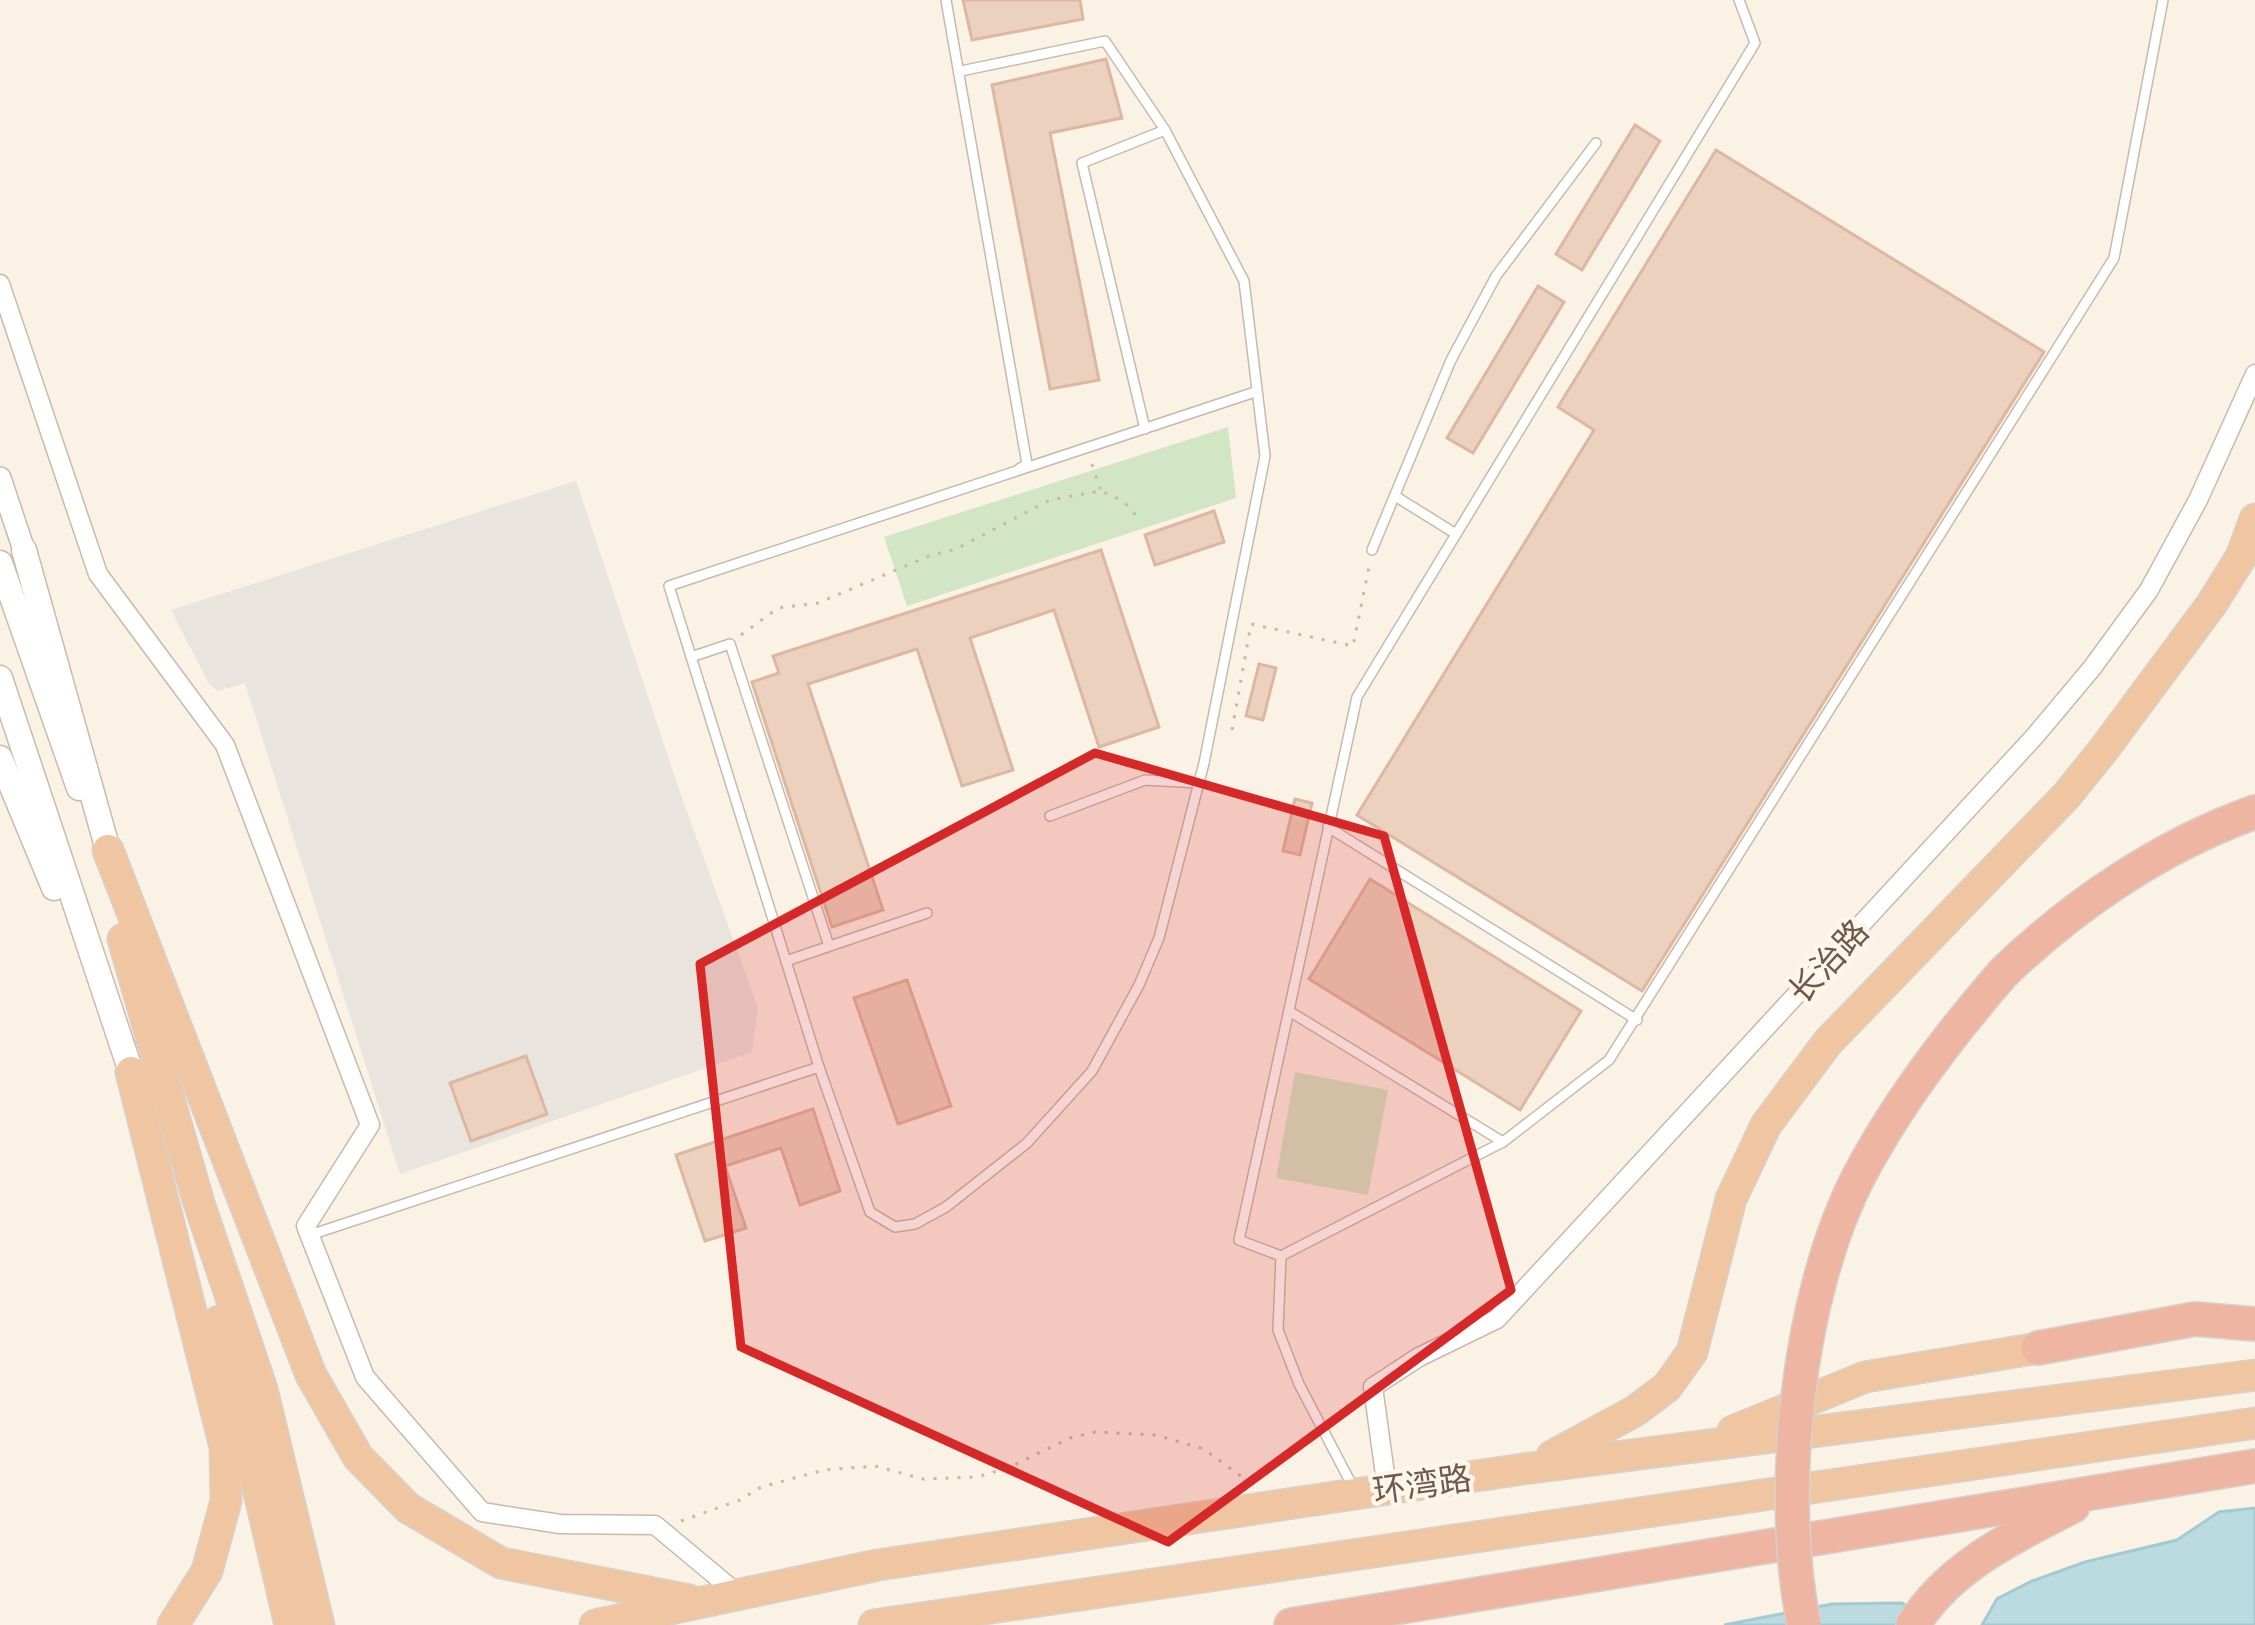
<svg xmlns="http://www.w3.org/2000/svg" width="2255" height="1625" font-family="'Golos Text','Noto Sans SC',sans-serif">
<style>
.industrial{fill:#eae4de}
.green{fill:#d2e5c5}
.water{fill:#bbdbe1;stroke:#a3cad2;stroke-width:3}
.building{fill:#ecd1bf;stroke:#ddb8a1;stroke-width:3}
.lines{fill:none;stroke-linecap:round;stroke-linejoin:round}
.service-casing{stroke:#c9b9ac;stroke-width:12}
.minor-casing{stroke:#c9b9ac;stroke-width:21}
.tertiary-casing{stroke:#c9b9ac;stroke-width:24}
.secondary-casing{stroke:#ccbaab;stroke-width:27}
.trunk-casing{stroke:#d7d1cd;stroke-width:33}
.motorway-casing{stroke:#d7d1cd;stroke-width:36}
.path{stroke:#d1b5a3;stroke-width:3;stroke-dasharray:3 9;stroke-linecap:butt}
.service{stroke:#fff;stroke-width:9}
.minor{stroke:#fff;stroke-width:18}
.tertiary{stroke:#fff;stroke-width:21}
.secondary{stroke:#fff;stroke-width:24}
.trunk{stroke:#f0c6a2;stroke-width:30}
.motorway{stroke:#eeb6a2;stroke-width:33}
.motorway-bridge-casing{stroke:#d7d1cd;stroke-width:36;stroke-linecap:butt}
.motorway-bridge{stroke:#eeb6a2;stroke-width:33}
.marked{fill:#d62828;fill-opacity:0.2;stroke:#d62828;stroke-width:9;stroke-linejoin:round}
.labels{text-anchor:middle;stroke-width:9;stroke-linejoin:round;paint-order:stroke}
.street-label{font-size:33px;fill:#6f594d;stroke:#fdf6ea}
</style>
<rect width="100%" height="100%" fill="#faf2e5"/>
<!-- industrial -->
<polygon class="industrial" points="576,481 676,781 758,1008 752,1052 400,1174 245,683 217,691 208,682 171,610"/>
<!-- green -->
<g class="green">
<polygon points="1228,427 1236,498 907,606 884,537"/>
<polygon points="1295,1072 1388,1090 1368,1195 1276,1178"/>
</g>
<!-- water -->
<g class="water">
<polygon points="2255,1508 2255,1625 1982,1625 1997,1599 2032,1581 2085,1562 2177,1540 2219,1512"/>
<polygon points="1902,1603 1932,1625 1724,1625 1832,1604"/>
</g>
<!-- building -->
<g class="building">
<polygon points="963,0 1080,0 1083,19 972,40"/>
<polygon points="1106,59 1122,118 1050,133 1099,380 1050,389 992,85"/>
<polygon points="1635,125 1660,141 1582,270 1556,254"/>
<polygon points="1716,150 2044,352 1642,991 1357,815 1594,430 1558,407"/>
<polygon points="1538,286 1564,302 1473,453 1447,438"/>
<polygon points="1214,511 1224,542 1155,565 1145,535"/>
<polygon points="1101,550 1159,727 1099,747 1054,610 970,638 1013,770 962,786 917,649 808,684 883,910 832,927 752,682 779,673 773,656"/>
<polygon points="1259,664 1276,668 1263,720 1246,716"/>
<polygon points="1295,799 1312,803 1300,855 1283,851"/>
<polygon points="1370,879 1581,1011 1520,1110 1309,979"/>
<polygon points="907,980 951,1106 898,1124 854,998"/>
<polygon points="526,1056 547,1114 471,1141 450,1083"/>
<polygon points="813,1109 840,1191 800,1205 781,1148 725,1166 746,1228 705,1241 676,1155"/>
</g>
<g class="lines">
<!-- service casing -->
<g class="service-casing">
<g id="service">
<polyline points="946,0 1027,464 1019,469"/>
<polyline points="961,71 1105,41 1165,130 1082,163 1145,429"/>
<polyline points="1395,496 1456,534"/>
<polyline points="1372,550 1451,360 1496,276 1596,143"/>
<polyline points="691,657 730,644 829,946"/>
<polyline points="1050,816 1145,780 1199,783"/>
<polyline points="1328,827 1637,1020"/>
<polyline points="786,961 927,913"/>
<polyline points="1289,1011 1503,1142"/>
<polyline points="819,1067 870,1212 895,1227 915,1224 946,1207 1027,1143 1092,1071 1139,985 1159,938 1204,763 1265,456 1244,281 1165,130"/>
<polyline points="310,1235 819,1067 669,586 1255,392"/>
<polyline points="1281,1256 1503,1142 1609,1060 2114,258 2163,0"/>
<polyline points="1354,1489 1299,1384 1278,1330 1281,1256 1239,1240 1357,697 1755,43 1739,0"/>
</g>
</g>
<!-- minor casing -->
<g class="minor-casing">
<g id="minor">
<polyline points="0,284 98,574 225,745 370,1125 306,1226 365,1377 482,1512 560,1524 655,1525 739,1595"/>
<polyline points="1387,1489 1373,1387 1419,1357 1497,1319 2035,736 2092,668 2149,590 2198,500 2255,374"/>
</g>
</g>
<!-- tertiary casing -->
<g class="tertiary-casing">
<polyline id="tertiary" points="0,478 24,550"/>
</g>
<!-- secondary casing -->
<g class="secondary-casing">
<g id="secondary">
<polyline points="24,550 108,850"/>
<polyline points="0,563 79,788"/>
<polyline points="0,678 131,1072"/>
<polyline points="0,758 54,888"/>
</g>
</g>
<!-- trunk casing -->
<g class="trunk-casing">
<g id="trunk">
<polyline points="108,850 311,1375 358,1457 408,1508 501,1563 689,1600"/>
<polyline points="123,939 199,1203 262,1389 319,1625"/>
<polyline points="131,1072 225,1447 226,1501 207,1571 173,1625"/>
<polyline points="219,1321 290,1625"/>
<polyline points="1733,1431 1865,1377 2038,1348"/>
<polyline points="1552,1456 1635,1411 1667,1387 1692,1352 1731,1199 1766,1125 1828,1042 2067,795 2104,749 2211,605 2241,557 2255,519"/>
<polyline points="595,1625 878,1565 1523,1469 2255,1375"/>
<polyline points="874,1625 2255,1423"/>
</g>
</g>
<!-- motorway casing -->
<g class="motorway-casing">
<g id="motorway">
<path d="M2004,972c71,-68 158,-127 251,-160"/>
<polyline points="2038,1348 2195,1319 2255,1324"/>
<polyline points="1291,1625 2255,1466"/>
<path d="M1913,1625c37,-59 100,-88 160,-119"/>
</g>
</g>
<!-- path -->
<g class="path">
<polyline points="1092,464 1100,489"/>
<polyline points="741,635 778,608 818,603 929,556 956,549 1050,500 1101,491 1123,501 1141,521"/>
<polyline points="1232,730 1251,624 1353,646 1369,567"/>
<polyline points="681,1521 740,1500 761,1487 824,1470 875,1466 923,1479 977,1477 1008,1468 1070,1438 1095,1432 1156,1435 1204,1449 1250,1483"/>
</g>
<!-- service -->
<use href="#service" class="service"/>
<!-- minor -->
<use href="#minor" class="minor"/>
<!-- tertiary -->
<use href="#tertiary" class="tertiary"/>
<!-- secondary -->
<use href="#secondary" class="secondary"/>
<!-- trunk -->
<use href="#trunk" class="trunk"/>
<!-- motorway -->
<use href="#motorway" class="motorway"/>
<!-- motorway-bridge casing -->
<g class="motorway-bridge-casing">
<path id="motorway-bridge" d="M1804,1625c-27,-132 -7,-331 56,-451 39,-74 90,-140 144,-202"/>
</g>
<!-- motorway-bridge -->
<use href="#motorway-bridge" class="motorway-bridge"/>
</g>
<!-- marked area -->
<path class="marked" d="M1095,753l289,83 127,454 -343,252 -427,-195 -41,-383z"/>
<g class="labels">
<!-- street labels -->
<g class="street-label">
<text transform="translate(1828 961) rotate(-47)" y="12">长治路</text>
<text transform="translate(1422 1484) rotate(-8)" y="12">环湾路</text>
</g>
</g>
</svg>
